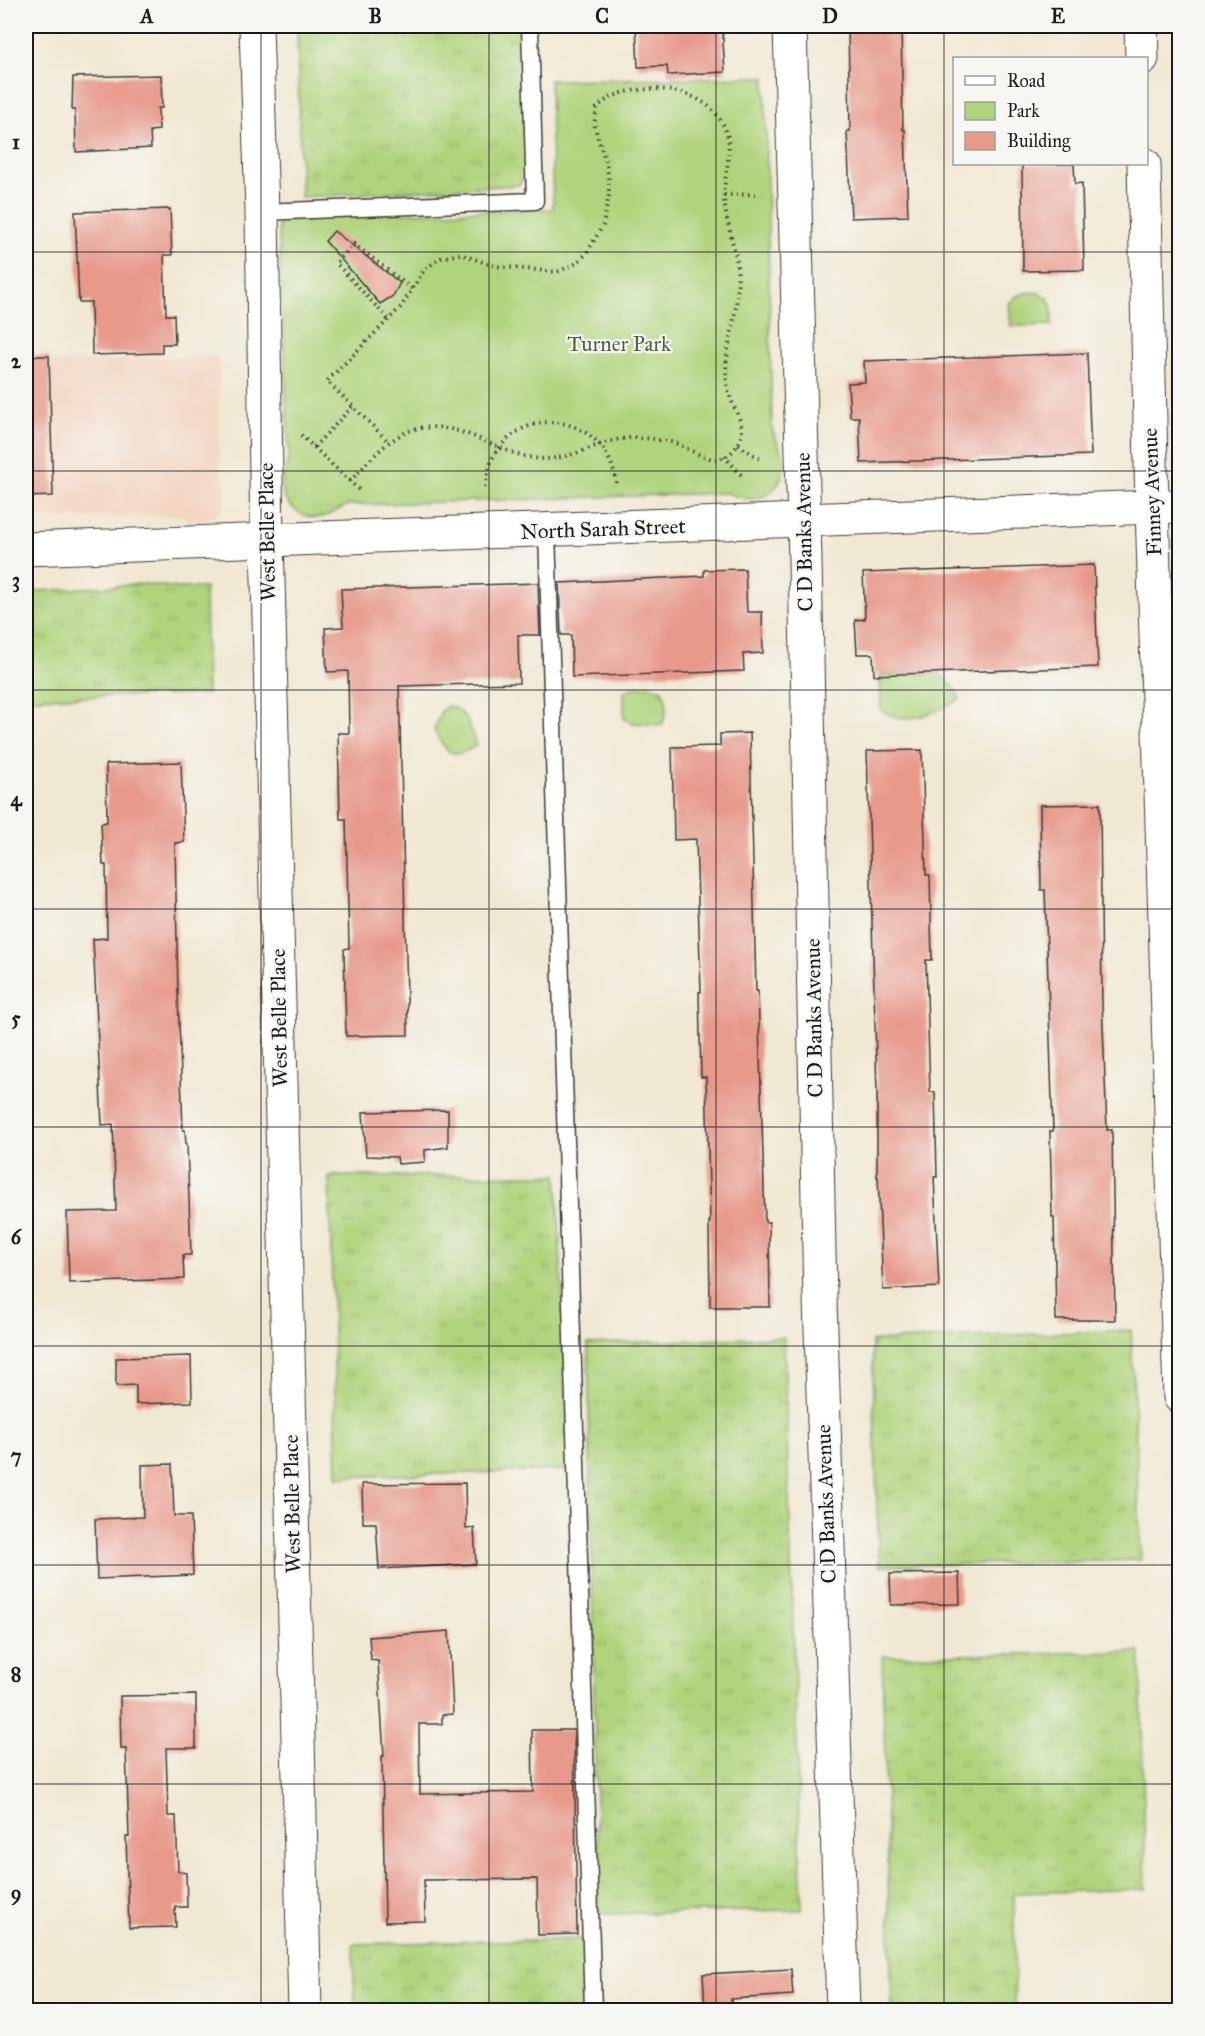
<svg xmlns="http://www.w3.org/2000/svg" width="1205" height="2036" font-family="'IM FELL Great Primer',serif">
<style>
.built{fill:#f3d4bf}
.grass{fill:url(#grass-tufts);stroke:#66784c;stroke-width:1.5}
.park{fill:#b0d47d;stroke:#66784c;stroke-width:1.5}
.building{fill:#e7998a}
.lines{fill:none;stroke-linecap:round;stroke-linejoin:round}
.service-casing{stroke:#3c3b37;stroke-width:19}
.minor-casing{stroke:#3c3b37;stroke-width:35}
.tertiary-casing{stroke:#3c3b37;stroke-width:35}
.path{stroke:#3c3b37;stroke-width:4;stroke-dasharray:1.5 4.5;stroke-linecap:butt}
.service{stroke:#fff;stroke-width:16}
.minor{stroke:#fff;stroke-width:33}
.tertiary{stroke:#fff;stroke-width:33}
.grid{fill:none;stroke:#1c1c1c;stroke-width:1.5;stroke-opacity:0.55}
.labels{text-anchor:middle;stroke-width:4.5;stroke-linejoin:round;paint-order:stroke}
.park-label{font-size:21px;fill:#505c3e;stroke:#f6f6f2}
.street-label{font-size:21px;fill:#1c1c1c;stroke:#f6f6f2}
.neatline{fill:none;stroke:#1c1c1c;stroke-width:2}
.grid-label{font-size:20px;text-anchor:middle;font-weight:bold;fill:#1c1c1c}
</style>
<defs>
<pattern id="grass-tufts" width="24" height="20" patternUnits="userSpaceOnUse" patternTransform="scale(1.5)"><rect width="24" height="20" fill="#b0d47d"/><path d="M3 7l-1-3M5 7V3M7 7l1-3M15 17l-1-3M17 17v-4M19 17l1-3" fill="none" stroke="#97b56b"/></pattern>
</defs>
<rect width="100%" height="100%" fill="#f6f6f2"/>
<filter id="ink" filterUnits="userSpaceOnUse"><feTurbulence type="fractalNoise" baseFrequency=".0167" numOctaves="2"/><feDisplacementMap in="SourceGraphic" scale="12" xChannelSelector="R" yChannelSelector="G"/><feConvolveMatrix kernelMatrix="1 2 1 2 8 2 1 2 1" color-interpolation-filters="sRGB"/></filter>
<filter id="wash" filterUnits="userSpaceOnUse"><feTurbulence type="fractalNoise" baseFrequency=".008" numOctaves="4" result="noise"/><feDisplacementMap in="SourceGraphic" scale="24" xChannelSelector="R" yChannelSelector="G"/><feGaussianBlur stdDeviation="1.35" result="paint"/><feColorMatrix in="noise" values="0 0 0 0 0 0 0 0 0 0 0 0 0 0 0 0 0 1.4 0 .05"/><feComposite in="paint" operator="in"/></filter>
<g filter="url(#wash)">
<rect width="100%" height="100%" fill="#f0e8d2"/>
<!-- built -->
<polygon class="built" points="218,356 220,473 226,485 226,497 224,507 217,515 199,522 189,520 181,515 26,519 26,363"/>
<!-- grass -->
<g class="grass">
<polygon points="297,26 526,26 527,175 518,185 301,197"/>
<polygon points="145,584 179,588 205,588 207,694 26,698 26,592"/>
<polygon points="557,1175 570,1470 337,1477 329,1176"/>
<polygon points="1131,1330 1141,1560 879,1566 872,1341"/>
<polygon points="784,1337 802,1910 598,1914 588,1344"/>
<polygon points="1140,1652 1146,1889 1014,1893 1015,2010 892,2010 882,1656"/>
<polygon points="587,1939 589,2010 355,2010 353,1944"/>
</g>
<!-- park -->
<g class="park">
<path d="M765,77l7,352c3,11 13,25 12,35 0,6 -2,12 -5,18 -12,21 -33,19 -52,11l-379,12c-8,3 -17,10 -26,12 -17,4 -40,-12 -40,-30 0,-11 5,-22 7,-32l-11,-239 275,-7 -3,-129z"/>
<polygon points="1029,292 1039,293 1048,298 1052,309 1052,325 1011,326 1009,303 1017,296"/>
<path d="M938,673l15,13 7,13c-24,13 -53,29 -79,11l-1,-35z"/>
<path d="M651,686l11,4c7,13 5,21 0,35l-29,-2 -9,-4v-28l13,-4z"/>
<path d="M447,706c21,3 23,23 29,39 -23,17 -30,7 -42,-15l7,-19z"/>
</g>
<g id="blocks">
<!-- building -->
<g class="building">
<polygon points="636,26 722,26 725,72 668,75 667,66 638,67"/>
<polygon points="848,26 901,26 903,130 905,130 908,216 851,218 847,131 850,131"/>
<polygon points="161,75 162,108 158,108 159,130 150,131 151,148 76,152 75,110 72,110 73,77"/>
<polygon points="1022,164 1074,164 1075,184 1082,183 1084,270 1023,271"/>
<polygon points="170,209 172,255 164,255 166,315 174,315 175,344 162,344 162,353 92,355 91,302 79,302 75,212"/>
<polygon points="334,231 400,283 393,296 380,304 325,241"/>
<polygon points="1087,353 1091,455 861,463 859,417 850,417 848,383 865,382 864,361"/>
<polygon points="26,356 49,356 53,496 26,497"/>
<polygon points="1094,565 1098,667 874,675 873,654 857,654 855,620 865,619 863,573"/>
<polygon points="745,569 747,612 762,612 763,653 743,654 744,671 572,677 571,635 561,635 559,583 704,576 704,570"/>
<polygon points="538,583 540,635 518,635 519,683 399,686 408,1035 346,1036 344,949 349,948 346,819 340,819 338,733 349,733 348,671 327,672 325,628 343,627 341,589"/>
<polygon points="750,733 756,991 758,991 765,1222 769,1222 770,1307 710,1307 709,1222 710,1222 706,1077 701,1077 699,992 701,992 696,839 674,840 672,747 720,746 720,734"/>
<polygon points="922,750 926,875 930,875 932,960 926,960 930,1092 935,1092 937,1177 934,1177 939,1287 883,1290 878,1177 877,1177 877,1092 867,751"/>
<polygon points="181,762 184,842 175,843 178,996 183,1130 185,1130 186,1144 187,1144 191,1255 183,1255 184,1279 69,1283 67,1212 116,1211 113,1124 102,1125 93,939 107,938 106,865 103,865 101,823 107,822 106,764"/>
<polygon points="1100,804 1102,1001 1107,1130 1112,1130 1115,1320 1056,1320 1054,1217 1052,1217 1050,1131 1053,1131 1045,890 1041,890 1040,805"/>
<polygon points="448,1110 448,1147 425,1150 425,1162 398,1164 397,1157 366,1156 363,1112"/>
<polygon points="191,1356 192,1402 136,1404 136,1385 116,1386 116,1358"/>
<polygon points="172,1464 174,1516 191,1516 193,1575 97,1579 95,1519 143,1517 142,1465"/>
<polygon points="465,1483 466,1529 474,1528 476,1564 379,1569 376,1523 363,1523 362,1484"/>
<polygon points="959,1573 960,1604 891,1605 890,1574"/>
<polygon points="449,1631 453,1714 442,1715 442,1724 419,1724 420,1794 533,1792 532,1730 574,1730 577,1934 538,1935 537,1879 424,1880 425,1921 385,1922 382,1756 384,1756 378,1661 371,1660 369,1637"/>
<polygon points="196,1695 196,1748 166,1748 168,1816 176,1816 178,1871 186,1873 187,1907 175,1907 176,1927 129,1928 126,1837 129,1837 126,1749 121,1749 120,1696"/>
<polygon points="791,1969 793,1995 731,1999 732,2010 705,2010 703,1974"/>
</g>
</g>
</g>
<g filter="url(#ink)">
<use href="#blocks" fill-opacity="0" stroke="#3c3b37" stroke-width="1.5"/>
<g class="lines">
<!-- service casing -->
<g class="service-casing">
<g id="service">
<polyline points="262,212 535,201 530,26"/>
<polyline points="547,531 593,2010"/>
</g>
</g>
<!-- minor casing -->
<g class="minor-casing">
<g id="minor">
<polyline points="256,26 262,212 267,541 305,2010"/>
<polyline points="790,26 805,560 820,1299 843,2010"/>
<polyline points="1141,26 1142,58"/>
<polyline points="1144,164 1152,507 1180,1397"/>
</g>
</g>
<!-- tertiary casing -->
<g class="tertiary-casing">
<polyline id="tertiary" points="26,549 1180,506"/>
</g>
<!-- path -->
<g class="path">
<polyline points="724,195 755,194"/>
<polyline points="388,319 336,263 354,244 412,289"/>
<polyline points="301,435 360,491"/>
<polyline points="738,445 762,460"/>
<polyline points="314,447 353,406"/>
<polyline points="724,456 744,478"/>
<path d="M350,481c21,-21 40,-48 71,-53 40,-7 76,25 113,30 32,5 57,-14 87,-19 11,-2 22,-1 32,0 7,1 16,2 22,4 23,9 45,30 63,1 11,-17 -5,-35 -9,-51 -9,-33 7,-66 8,-99 1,-10 1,-21 0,-31 -4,-23 -12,-44 -13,-67 0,-20 7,-38 4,-58 -2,-9 -6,-17 -12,-24 -22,-30 -94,-34 -119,-6l-3,17 13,41 2,16v13l-6,30 -17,29 -9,9 -20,9 -63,-6 -34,-12 -19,4 -16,11 -24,38 -74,74 62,61"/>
<path d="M485,487c3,-14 5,-29 14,-39 39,-48 110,-25 117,35"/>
</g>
<!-- service -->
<use href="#service" class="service"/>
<!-- minor -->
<use href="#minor" class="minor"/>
<!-- tertiary -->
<use href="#tertiary" class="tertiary"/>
</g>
</g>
<!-- grid -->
<path class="grid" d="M261,26v1984M489,26v1984M716,26v1984M944,26v1984M26,252h1154M26,471h1154M26,690h1154M26,909h1154M26,1127h1154M26,1346h1154M26,1565h1154M26,1784h1154"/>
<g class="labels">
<!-- park labels -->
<g class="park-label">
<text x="619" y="351">Turner Park</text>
</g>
<!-- street labels -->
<g class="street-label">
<text transform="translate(1152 492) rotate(-92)" y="7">Finney Avenue</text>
<text transform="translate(603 529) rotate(-2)" y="7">North Sarah Street</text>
<text transform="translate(267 532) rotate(-91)" y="7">West Belle Place</text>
<text transform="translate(804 532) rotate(-91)" y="7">C D Banks Avenue</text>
<text transform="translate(279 1018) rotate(-91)" y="7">West Belle Place</text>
<text transform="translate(814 1018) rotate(-91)" y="7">C D Banks Avenue</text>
<text transform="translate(292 1504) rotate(-91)" y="7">West Belle Place</text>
<text transform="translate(826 1504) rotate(-92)" y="7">C D Banks Avenue</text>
</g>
</g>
<!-- margin -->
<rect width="1205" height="2036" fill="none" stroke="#f6f6f2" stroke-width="66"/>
<!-- legend -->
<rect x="953" y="57" width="195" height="108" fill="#f6f6f2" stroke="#9f9f9c" stroke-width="1.5"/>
<rect x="965" y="76" width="30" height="9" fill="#ffffff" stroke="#9f9f9c" stroke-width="1.5"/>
<text x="1007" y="87" font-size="18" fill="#1c1c1c">Road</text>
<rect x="965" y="102" width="30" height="18" fill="#b0d47d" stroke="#9f9f9c" stroke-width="1.5"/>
<text x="1007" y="117" font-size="18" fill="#1c1c1c">Park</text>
<rect x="965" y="132" width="30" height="18" fill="#e7998a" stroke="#9f9f9c" stroke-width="1.5"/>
<text x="1007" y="147" font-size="18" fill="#1c1c1c">Building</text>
<rect x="33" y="33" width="1139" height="1970" class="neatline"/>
<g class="grid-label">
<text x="147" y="23">A</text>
<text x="375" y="23">B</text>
<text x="602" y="23">C</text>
<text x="830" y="23">D</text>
<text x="1058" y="23">E</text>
<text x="16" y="149">1</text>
<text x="16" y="368">2</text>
<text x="16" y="587">3</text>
<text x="16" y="806">4</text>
<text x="16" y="1025">5</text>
<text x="16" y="1244">6</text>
<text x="16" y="1463">7</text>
<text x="16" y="1681">8</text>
<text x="16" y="1900">9</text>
</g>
</svg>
